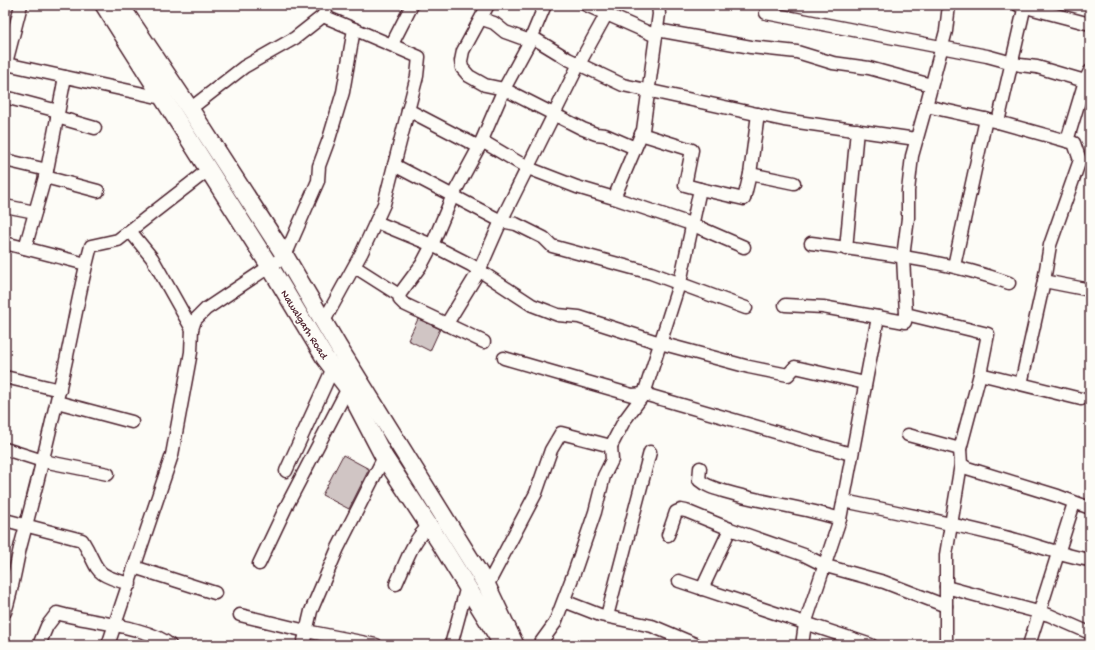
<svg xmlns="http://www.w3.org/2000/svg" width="1095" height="650" font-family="'Gochi Hand',sans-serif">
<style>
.building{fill:#d0c5c4;stroke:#4a1f2b}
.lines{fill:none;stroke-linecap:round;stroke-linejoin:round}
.street-casing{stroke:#4a1f2b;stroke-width:15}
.secondary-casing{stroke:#4a1f2b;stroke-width:20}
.street{stroke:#fdfcf7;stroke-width:12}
.secondary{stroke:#fdfcf7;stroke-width:17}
.labels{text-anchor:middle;stroke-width:4;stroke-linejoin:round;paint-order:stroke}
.street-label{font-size:11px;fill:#4a1f2b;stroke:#fdfcf7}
</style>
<rect width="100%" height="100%" fill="#fdfcf7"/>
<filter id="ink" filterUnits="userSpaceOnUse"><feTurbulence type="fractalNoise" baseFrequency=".025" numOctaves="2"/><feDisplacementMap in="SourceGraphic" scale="8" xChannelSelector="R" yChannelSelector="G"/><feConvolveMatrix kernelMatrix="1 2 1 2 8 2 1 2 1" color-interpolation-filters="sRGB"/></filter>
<g filter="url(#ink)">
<!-- building -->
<g class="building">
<polygon points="418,319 440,329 430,351 408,340"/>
<polygon points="343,455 369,469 349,509 322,495"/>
</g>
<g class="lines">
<!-- street casing -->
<g class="street-casing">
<g id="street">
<polyline points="488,5 463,51 461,61 462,68 469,76 485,85 504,89 583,129 596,134 605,135 635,148"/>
<polyline points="586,5 656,36"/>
<polyline points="658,5 659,14 643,130 614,198 691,224 744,247"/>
<polyline points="1018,5 1090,24"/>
<polyline points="766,13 987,56 1020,65 1037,67 1085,81"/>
<polyline points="482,19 494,23 505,32 530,41"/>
<polyline points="657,30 751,47 797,52 833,63 869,68 931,85"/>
<polyline points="532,37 568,59 623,85 784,120 916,139"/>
<polyline points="392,44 412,5"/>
<polyline points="6,64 162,98"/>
<polyline points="5,67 21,5"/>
<polyline points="5,97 58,111"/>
<polyline points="926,106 946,31 949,5"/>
<polyline points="190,109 244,67 295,38 323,16"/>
<polyline points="408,110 479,147"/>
<polyline points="57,117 95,128"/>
<polyline points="998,122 1025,5"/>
<polyline points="482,141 528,168 577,187 614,198"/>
<polyline points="1067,141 1085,81 1090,71"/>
<polyline points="5,160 47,170"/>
<polyline points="394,165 501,221 516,224 544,238 552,246 651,273 746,308"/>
<polyline points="750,174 758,114"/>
<polyline points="45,177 98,191"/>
<polyline points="700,189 744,199 750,174 794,183"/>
<polyline points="5,206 35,212"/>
<polyline points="376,222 432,245 471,265 532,305 558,315 579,317 660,343 749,367 788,375 795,367 865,383"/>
<polyline points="130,231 152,258 192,329"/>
<polyline points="5,243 86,264"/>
<path d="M811,243c67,10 134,17 198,40"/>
<polyline points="25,248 47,170 65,77"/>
<polyline points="846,249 857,130"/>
<polyline points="954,266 986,119"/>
<polyline points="355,267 399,295 400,300 404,304 484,342"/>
<polyline points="1044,281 1090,290"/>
<polyline points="399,295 422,264 432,245 453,195 479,147 504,89 530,41 545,5"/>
<polyline points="785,305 823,307 905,322 906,314"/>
<polyline points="324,321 362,252 384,204 417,76 419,57 354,29"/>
<polyline points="446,325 479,271 501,221 579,64 606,15"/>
<polyline points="504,358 632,395 644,394 851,454"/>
<polyline points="980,374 960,449 961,464 967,468 1058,496 1090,508"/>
<polyline points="5,377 60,390"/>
<polyline points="1021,384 1044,281 1050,245 1080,160 1074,143 998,122 926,106 912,156 908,191 908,218 903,257 906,314 988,334 980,374 1081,399"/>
<polyline points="57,402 132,422"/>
<polyline points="908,435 960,449"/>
<polyline points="611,446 624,421 644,394 681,278 700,189 685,185 692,150 641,134"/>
<polyline points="5,449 43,461 108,474"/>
<path d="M700,468l-1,12c8,7 18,9 28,12 37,11 76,15 113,27l-35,105 -3,21"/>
<polyline points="286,471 333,368"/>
<path d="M844,501c54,11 108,23 161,36 29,7 56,18 85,23"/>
<polyline points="840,519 878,317"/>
<path d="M5,520l77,20c19,31 8,33 48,44"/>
<polyline points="668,535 676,512 681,510 686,511 730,529 804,555 826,566 884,582 946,606"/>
<polyline points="259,564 287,505 348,388"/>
<polyline points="134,567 215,593"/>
<polyline points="679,581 871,645"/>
<path d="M396,584c9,-19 16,-44 33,-58"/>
<polyline points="487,586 536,493 551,450 561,433 611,446 612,460 604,476 595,512 574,573 555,623 539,645"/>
<polyline points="946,587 1049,615 1090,633"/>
<polyline points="702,589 730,529"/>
<polyline points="564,601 600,615 652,626 697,645"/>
<path d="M5,612c7,-21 10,-42 15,-64 14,-52 27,-104 39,-157 12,-48 19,-97 32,-145l27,-6 90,-70"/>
<polyline points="240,615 306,631 376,645"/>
<polyline points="607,616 650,452"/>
<path d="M39,645l8,-19 10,-13c30,9 91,13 113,32"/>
<polyline points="108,645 172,455 191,352 192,329 195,320 206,309 285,256 318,181 319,166 329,139 343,92 354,29 323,16 328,5"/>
<polyline points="303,645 311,611 338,548 384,457"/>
<polyline points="451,645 467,586"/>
<polyline points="946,645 946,555 961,464"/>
<polyline points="1029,645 1074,503"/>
</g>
</g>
<!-- secondary casing -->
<g class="secondary-casing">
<g id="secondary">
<polyline points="104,5 269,265 325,358 348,388 384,457 439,541 503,645"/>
<polyline points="120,5 190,109 285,256 339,348 487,586 515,645"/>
</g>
</g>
<!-- street -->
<use href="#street" class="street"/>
<!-- secondary -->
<use href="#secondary" class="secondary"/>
</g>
</g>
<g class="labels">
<!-- street labels -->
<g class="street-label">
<text transform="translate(305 324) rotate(58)" y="4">Nawalgarh Road</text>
</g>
</g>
<!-- margin -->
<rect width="1095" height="650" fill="none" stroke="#fdfcf7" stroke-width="20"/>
<rect x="10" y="10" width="1075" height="630" fill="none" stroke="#4a1f2b" stroke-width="1.5" filter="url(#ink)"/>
</svg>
